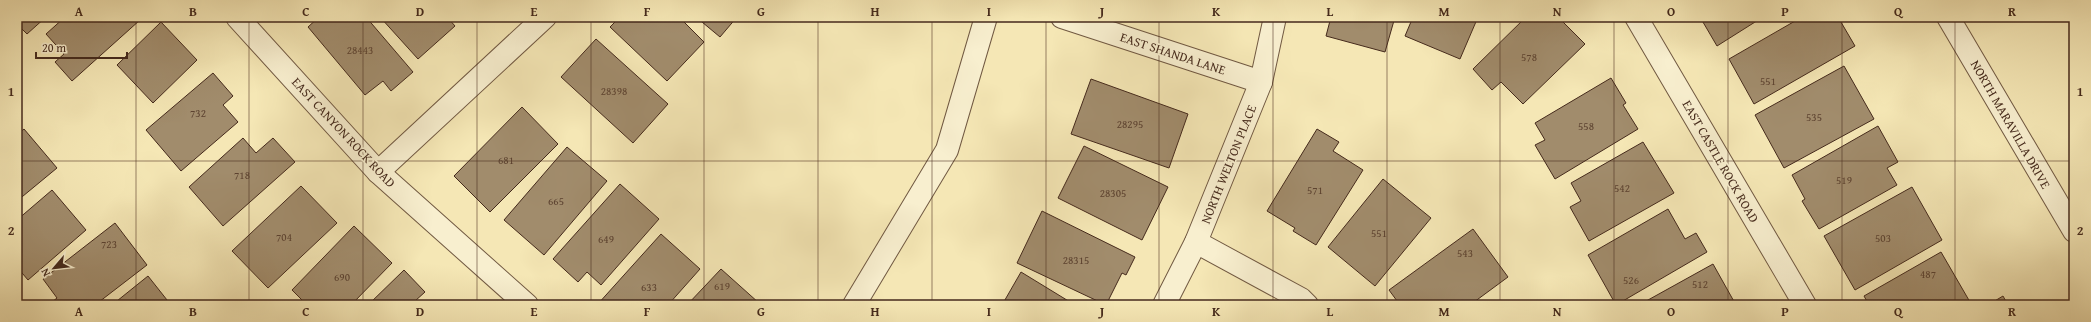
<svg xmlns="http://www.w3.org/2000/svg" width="2091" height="322" font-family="'Gentium Book Plus',serif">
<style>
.building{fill:#a18c6c;stroke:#452a1c}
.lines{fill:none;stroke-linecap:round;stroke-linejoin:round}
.minor-casing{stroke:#715942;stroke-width:24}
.tertiary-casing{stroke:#715942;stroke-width:24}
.minor{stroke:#f8efcf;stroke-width:22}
.tertiary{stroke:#f8efcf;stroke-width:22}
.grid{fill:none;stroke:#452a1c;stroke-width:1;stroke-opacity:0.55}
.labels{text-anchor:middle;stroke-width:3.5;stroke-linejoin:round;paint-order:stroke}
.number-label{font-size:11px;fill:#5c4230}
.street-label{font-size:13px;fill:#452a1c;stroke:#f8efcf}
.neatline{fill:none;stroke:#452a1c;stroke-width:1.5}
.grid-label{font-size:13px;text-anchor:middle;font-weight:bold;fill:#452a1c}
</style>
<rect width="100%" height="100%" fill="#f5e7b5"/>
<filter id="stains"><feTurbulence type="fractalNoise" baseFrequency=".005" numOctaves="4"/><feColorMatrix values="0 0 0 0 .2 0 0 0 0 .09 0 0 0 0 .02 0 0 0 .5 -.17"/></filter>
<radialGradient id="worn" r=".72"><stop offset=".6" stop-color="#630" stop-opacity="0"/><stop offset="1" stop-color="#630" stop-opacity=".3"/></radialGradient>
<!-- building -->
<g class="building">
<polygon points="17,17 46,17 27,34 17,24"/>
<polygon points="65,17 137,17 140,20 72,81 55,62 64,54 46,34"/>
<polygon points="319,17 366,17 413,72 391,91 383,81 365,95 308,27"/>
<polygon points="380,17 447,17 455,26 418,59"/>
<polygon points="620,17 679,17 704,42 667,81 610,27"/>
<polygon points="696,17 737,17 720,37"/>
<polygon points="1331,17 1395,17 1385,52 1326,36"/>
<polygon points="1413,17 1478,17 1460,59 1405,36"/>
<polygon points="1526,17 1558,17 1585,44 1523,104 1501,82 1492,90 1473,69"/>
<polygon points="1700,17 1763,17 1717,46"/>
<polygon points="1802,17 1838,17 1855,46 1754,104 1729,59"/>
<polygon points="161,22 197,60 153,103 117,65"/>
<polygon points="596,39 668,104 633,143 561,77"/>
<polygon points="1844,66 1874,119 1784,168 1755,115"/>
<polygon points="213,73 233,96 223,105 238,122 181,171 146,130"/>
<polygon points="1611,78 1626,103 1623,105 1638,129 1555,179 1535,145 1545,140 1535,123"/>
<polygon points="1091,79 1188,114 1169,168 1071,134"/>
<polygon points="522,107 558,144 490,212 454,176"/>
<polygon points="1878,126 1898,162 1887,168 1897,185 1819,229 1802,201 1805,199 1792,175"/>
<polygon points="24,129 57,168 17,201 17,135"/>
<polygon points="1317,129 1339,142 1333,151 1363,170 1316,245 1293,231 1295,228 1267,211"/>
<polygon points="243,138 256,153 273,138 295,162 223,226 189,187"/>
<polygon points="1643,142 1674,193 1589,241 1570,207 1581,201 1571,183"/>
<polygon points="1084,146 1168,187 1142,240 1058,198"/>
<polygon points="567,147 607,181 544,255 504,220"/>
<polygon points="1383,179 1431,218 1375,286 1328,247"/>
<polygon points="620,184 659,219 601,285 587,272 578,282 553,259"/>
<polygon points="301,186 337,223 268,288 232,251"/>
<polygon points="1912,187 1942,240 1855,290 1824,236"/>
<polygon points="52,190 86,230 28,280 17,267 17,220"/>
<polygon points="1668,209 1685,239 1696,233 1707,252 1616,305 1588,255"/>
<polygon points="1042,211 1135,257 1126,275 1122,273 1106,305 1017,263"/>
<polygon points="115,223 147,265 95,305 48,305 57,298 43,279"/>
<polygon points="354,226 392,263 351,305 307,305 292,290"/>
<polygon points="1473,229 1508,277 1470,305 1400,305 1389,290"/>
<polygon points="661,234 700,269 668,305 597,305"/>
<polygon points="1941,252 1970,302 1965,305 1869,305 1864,296"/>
<polygon points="1713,264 1736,305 1639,305"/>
<polygon points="721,269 759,303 757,305 687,305"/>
<polygon points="404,270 425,292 415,301 419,305 368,305"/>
<polygon points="1021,272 1075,305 1002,305"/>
<polygon points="148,276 171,305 112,305"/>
<polygon points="2003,296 2008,305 1988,305"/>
</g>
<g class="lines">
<!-- minor casing -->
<g class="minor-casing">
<g id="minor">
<polyline points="237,17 378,172 527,305"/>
<polyline points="1062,17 1261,82"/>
<polyline points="1636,17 1805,305"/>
<polyline points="1948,17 2074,231"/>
<polyline points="378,172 545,17"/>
<polyline points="1196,242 1301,299 1307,305"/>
<polyline points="1164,305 1196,242 1261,82 1275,17"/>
</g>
</g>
<!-- tertiary casing -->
<g class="tertiary-casing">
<polyline id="tertiary" points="854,305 947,150 986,17"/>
</g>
<!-- minor -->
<use href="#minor" class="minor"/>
<!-- tertiary -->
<use href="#tertiary" class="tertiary"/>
</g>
<!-- grid -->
<path class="grid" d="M136,17v288M249,17v288M363,17v288M477,17v288M591,17v288M704,17v288M818,17v288M932,17v288M1046,17v288M1159,17v288M1273,17v288M1387,17v288M1500,17v288M1614,17v288M1728,17v288M1842,17v288M1955,17v288M17,161h2057"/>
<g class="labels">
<!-- number labels -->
<g class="number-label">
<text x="360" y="54">28443</text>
<text x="1529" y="61">578</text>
<text x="1768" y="85">551</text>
<text x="614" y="95">28398</text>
<text x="198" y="117">732</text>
<text x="1814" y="121">535</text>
<text x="1130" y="128">28295</text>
<text x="1586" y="130">558</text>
<text x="506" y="164">681</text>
<text x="242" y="179">718</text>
<text x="1844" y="184">519</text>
<text x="1622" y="192">542</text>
<text x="1315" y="194">571</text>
<text x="1113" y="197">28305</text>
<text x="556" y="205">665</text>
<text x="1379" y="237">551</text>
<text x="284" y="241">704</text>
<text x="1883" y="242">503</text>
<text x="606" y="243">649</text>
<text x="109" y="248">723</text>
<text x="1465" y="257">543</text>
<text x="1076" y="264">28315</text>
<text x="1928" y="278">487</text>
<text x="342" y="281">690</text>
<text x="1631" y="284">526</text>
<text x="1700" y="288">512</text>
<text x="722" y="290">619</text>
<text x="649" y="291">633</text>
</g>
<!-- street labels -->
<g class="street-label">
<text transform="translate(1173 53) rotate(18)" y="5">EAST SHANDA LANE</text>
<text transform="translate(2011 124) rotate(60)" y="5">NORTH MARAVILLA DRIVE</text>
<text transform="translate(344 132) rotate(47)" y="5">EAST CANYON ROCK ROAD</text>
<text transform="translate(1721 161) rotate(60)" y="5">EAST CASTLE ROCK ROAD</text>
<text transform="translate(1228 164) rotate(-68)" y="5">NORTH WELTON PLACE</text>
</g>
</g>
<!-- margin -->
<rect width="2091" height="322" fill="none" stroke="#f5e7b5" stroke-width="44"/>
<!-- north arrow -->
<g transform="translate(54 268) rotate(242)" stroke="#f8efcf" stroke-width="3" paint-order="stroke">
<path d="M0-3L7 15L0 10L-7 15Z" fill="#452a1c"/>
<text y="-6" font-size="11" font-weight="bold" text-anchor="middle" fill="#452a1c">N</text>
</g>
<!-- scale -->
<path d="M36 52v6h91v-6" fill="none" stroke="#452a1c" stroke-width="2"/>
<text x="42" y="52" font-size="12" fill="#452a1c" stroke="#f8efcf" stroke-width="3" paint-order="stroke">20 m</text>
<rect x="22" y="22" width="2047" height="278" class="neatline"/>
<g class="grid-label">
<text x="79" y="16">A</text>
<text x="193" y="16">B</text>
<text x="306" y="16">C</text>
<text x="420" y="16">D</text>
<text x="534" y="16">E</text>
<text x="647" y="16">F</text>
<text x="761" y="16">G</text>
<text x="875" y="16">H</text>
<text x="989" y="16">I</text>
<text x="1102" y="16">J</text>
<text x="1216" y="16">K</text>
<text x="1330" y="16">L</text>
<text x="1444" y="16">M</text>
<text x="1557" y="16">N</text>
<text x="1671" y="16">O</text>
<text x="1785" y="16">P</text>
<text x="1898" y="16">Q</text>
<text x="2012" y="16">R</text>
<text x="11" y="96">1</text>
<text x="2080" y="96">1</text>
<text x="11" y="235">2</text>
<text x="2080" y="235">2</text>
<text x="79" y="316">A</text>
<text x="193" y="316">B</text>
<text x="306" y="316">C</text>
<text x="420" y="316">D</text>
<text x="534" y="316">E</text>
<text x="647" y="316">F</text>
<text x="761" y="316">G</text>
<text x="875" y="316">H</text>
<text x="989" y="316">I</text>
<text x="1102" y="316">J</text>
<text x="1216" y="316">K</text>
<text x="1330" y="316">L</text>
<text x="1444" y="316">M</text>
<text x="1557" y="316">N</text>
<text x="1671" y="316">O</text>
<text x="1785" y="316">P</text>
<text x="1898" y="316">Q</text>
<text x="2012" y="316">R</text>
</g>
<rect width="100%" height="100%" filter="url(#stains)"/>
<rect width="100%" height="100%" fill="url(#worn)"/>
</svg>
